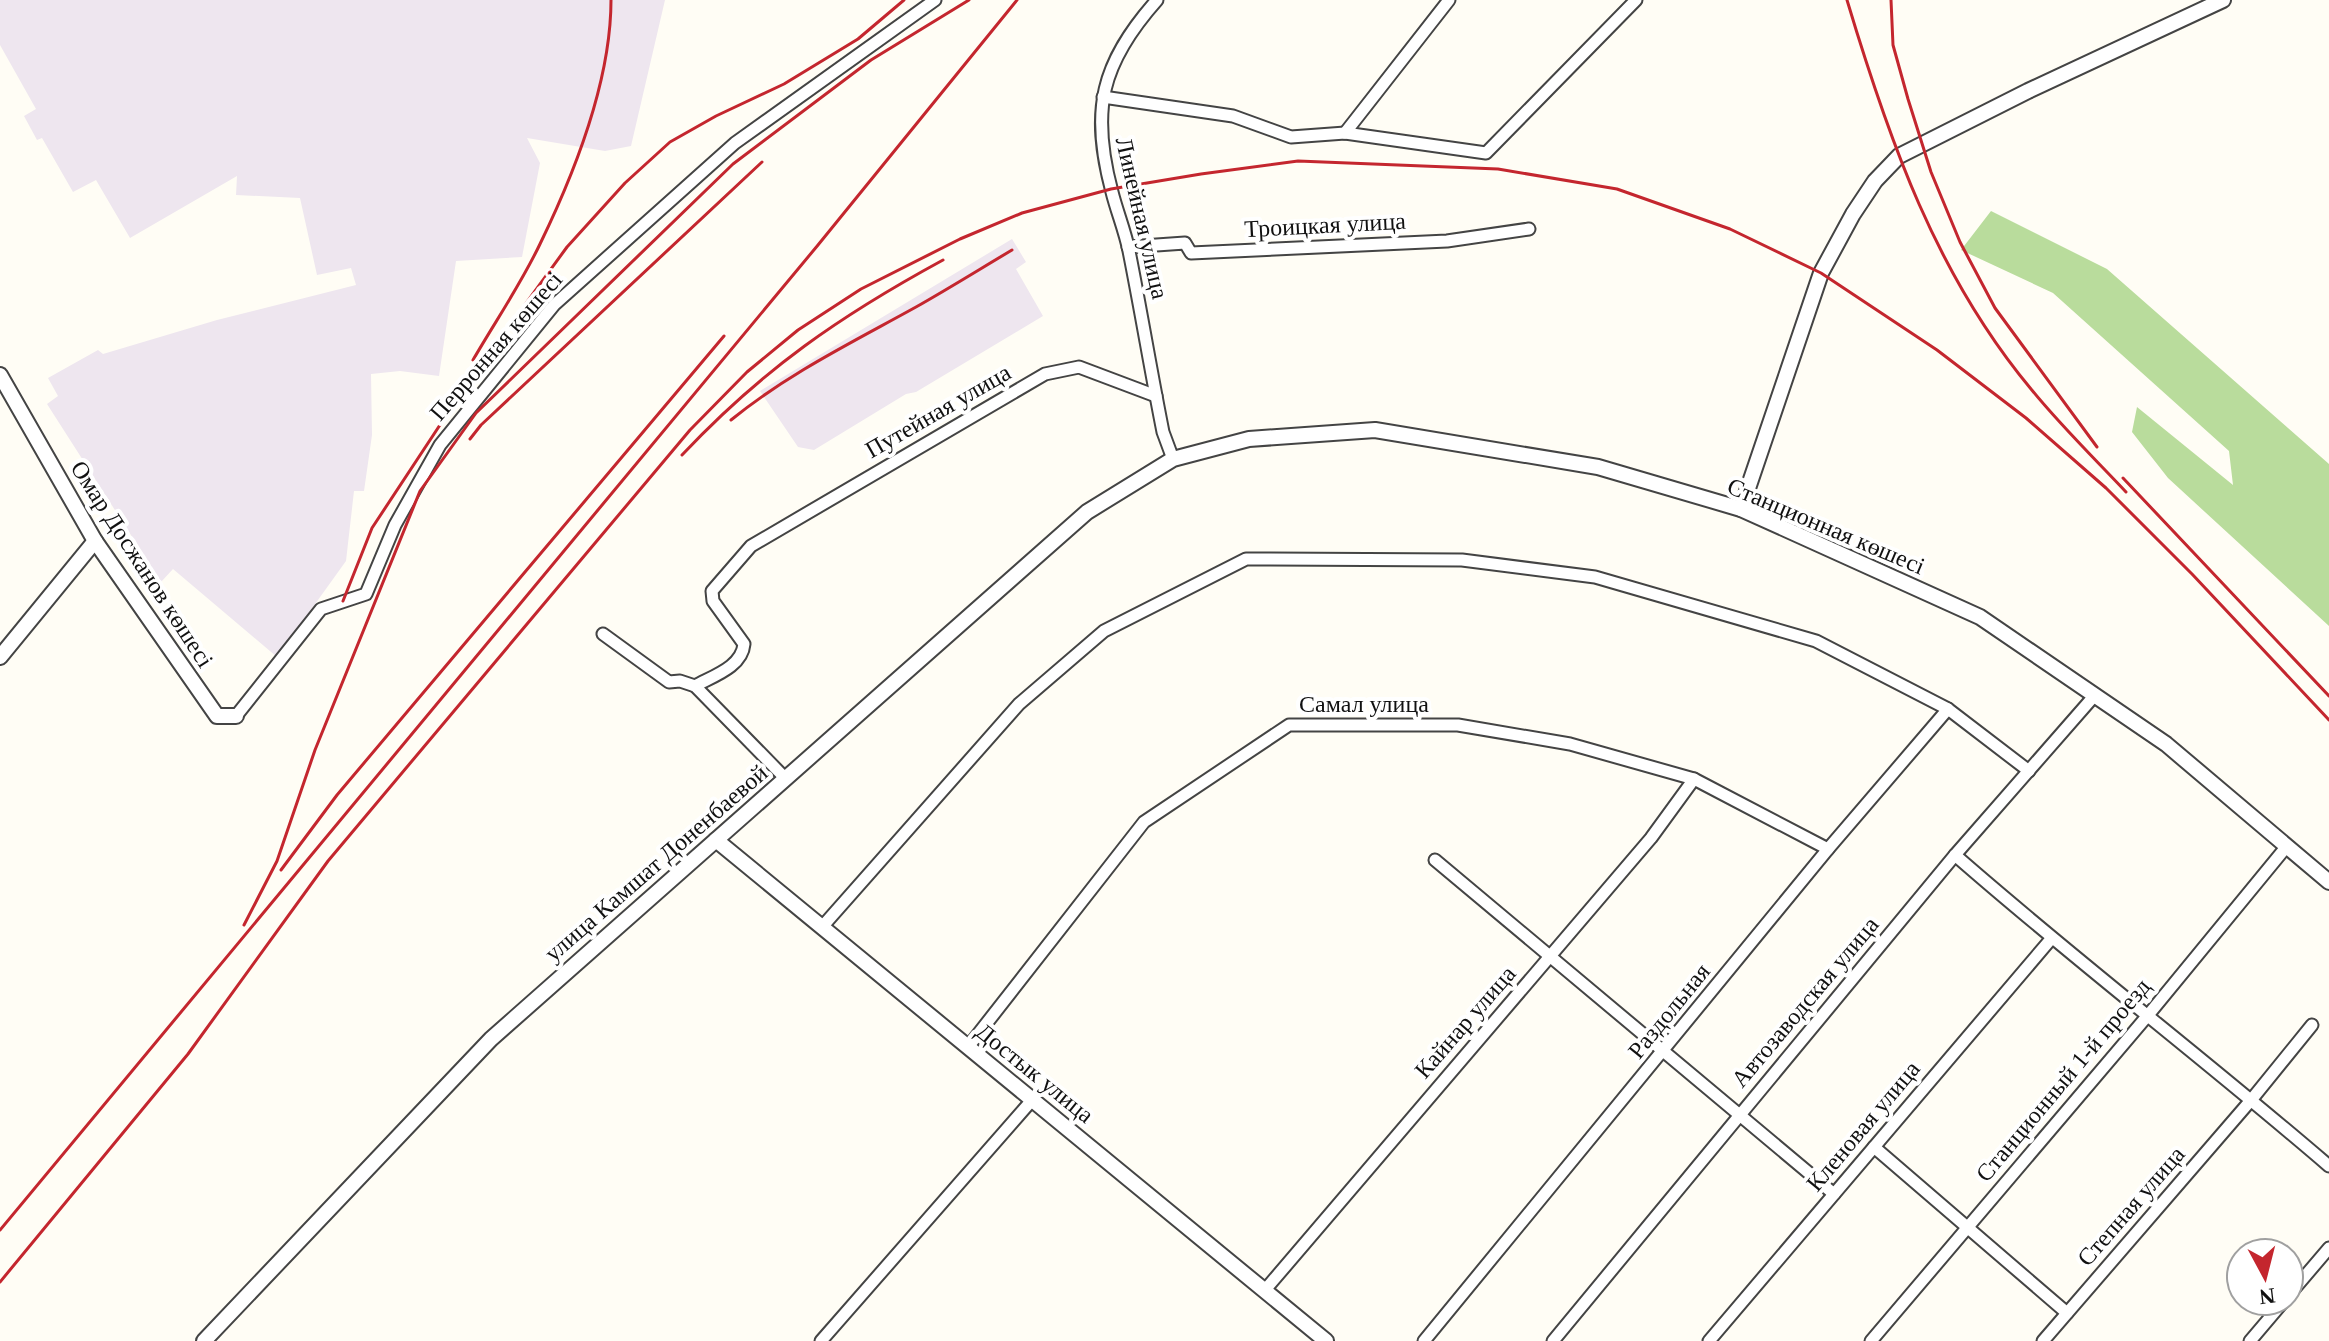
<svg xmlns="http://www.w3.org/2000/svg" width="2329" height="1341" font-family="'Times New Roman',serif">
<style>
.industrial{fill:#eee6ef}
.forest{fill:#b9dc9c}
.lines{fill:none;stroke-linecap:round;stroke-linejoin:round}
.minor-casing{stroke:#444;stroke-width:15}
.tertiary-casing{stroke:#444;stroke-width:18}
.minor{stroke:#fff;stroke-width:11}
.tertiary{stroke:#fff;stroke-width:14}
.rail{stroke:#c4262e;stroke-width:3}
.labels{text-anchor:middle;stroke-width:8;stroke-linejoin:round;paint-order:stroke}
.street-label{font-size:24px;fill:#111;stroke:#fff}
</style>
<rect width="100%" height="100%" fill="#fffdf5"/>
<!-- industrial -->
<g class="industrial">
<polygon points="0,0 665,0 631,146 605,151 527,138 540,163 522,257 456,261 439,376 400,371 371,374 372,435 364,491 354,491 346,561 277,657 173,569 161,582 47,404 58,396 48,378 98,350 103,354 217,320 356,285 351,268 317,275 300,198 236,195 237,176 130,238 96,180 73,192 42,138 37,140 24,116 36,109 0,45"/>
<polygon points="1012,239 1026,262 1016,269 1043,316 916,392 906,394 814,450 798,447 760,391"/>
</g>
<!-- forest -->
<polygon class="forest" points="1991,211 2107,269 2329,464 2329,626 2168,478 2132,432 2137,407 2233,485 2229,451 2053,293 1961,250"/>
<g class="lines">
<!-- minor casing -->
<g class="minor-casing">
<g id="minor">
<path d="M1157,0c-56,63 -67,110 -45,192 5,20 13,39 17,59 12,60 22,121 34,181l10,27"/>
<polyline points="1103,97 1233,116 1291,137 1345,133 1486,153 1636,0"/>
<polyline points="1345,133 1449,0"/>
<polyline points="1128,247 1185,243 1191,253 1447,241 1529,229"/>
<polyline points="603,634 669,682 680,681 695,686 785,778"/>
<path d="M695,686c18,-10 47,-19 49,-42l-31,-43 -1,-10 39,-45 294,-172 34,-7 77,29"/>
<polyline points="236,716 321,609 366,594 395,525 440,445 554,305 735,143 935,0"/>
<path d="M1955,855c122,107 251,205 374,311"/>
<polyline points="1435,860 1834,1194"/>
<polyline points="822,927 1019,704 1104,631 1246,559 1462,560 1595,577 1816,641 1948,709 2029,771"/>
<polyline points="968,1047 1144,822 1289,725 1458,725 1570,744 1694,779 1828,849"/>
<polyline points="1874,1147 2067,1313"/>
<polyline points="1265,1290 1651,838 1694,779"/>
<polyline points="2289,1295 2329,1248"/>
<polyline points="821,1341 1033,1099"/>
<polyline points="1424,1341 1828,849 1948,709"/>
<polyline points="1553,1341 1955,855 2095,695"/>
<polyline points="1709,1341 2051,939"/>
<polyline points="1871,1341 2149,1014 2287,846"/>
<polyline points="2043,1341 2252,1099 2312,1025"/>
<polyline points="2250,1341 2284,1301"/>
</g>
</g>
<!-- tertiary casing -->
<g class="tertiary-casing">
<g id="tertiary">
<polyline points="0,375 95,541 217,716 236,716"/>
<polyline points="1741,509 1821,273 1853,214 1875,181 1899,156 2028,91 2223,0"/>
<polyline points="0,657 95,541"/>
<polyline points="716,840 1326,1341"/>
<polyline points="204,1341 491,1039 1087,512 1173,459 1249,439 1375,430 1598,467 1741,509 1980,617 2166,744 2329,882"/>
</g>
</g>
<!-- minor -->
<use href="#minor" class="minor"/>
<!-- tertiary -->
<use href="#tertiary" class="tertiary"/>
<!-- rail -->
<g class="rail">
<path d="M1847,0c42,140 89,275 184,389 29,36 63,69 95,103"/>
<polyline points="1891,0 1893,45 1908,99 1931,172 1960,242 1995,308 2097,447"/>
<path d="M473,360c22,-38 48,-76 67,-116 35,-72 71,-164 71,-244"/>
<path d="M731,420c58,-47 120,-77 185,-113 32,-18 64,-38 96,-57"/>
<polyline points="470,439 481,425 762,162"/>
<path d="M682,455c81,-86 158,-139 261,-195"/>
<polyline points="2123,478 2329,696"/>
<polyline points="343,601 372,528 465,387 567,247 625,183 670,142 716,116 784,84 858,39 904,0"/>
<polyline points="281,870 337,795 724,336"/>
<polyline points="244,925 277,861 315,750 420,491 476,413 733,164 871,60 969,0"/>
<polyline points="0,1230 818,245 1017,0"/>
<polyline points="0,1282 188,1054 328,861 690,430 747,372 798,330 861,289 960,239 1022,213 1111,189 1201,174 1298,161 1498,169 1617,189 1730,229 1821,273 1937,350 2026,418 2106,488 2192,574 2329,720"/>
</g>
</g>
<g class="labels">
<!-- street labels -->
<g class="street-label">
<text transform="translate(1142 218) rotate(77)" y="8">Линейная улица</text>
<text transform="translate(1325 225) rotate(-3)" y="8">Троицкая улица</text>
<text transform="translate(496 346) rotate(-49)" y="8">Перронная көшесі</text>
<text transform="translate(938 411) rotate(-30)" y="8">Путейная улица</text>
<text transform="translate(1826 526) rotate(23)" y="8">Станционная көшесі</text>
<text transform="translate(142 564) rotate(57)" y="8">Омар Досжанов көшесі</text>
<text x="1364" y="712">Самал улица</text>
<text transform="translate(656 863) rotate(-41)" y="8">улица Камшат Доненбаевой</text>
<text transform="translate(1805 1002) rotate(-50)" y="8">Автозаводская улица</text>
<text transform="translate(1669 1011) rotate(-51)" y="8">Раздольная</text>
<text transform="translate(1465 1022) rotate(-49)" y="8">Кайнар улица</text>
<text transform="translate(1035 1073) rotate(39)" y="8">Достык улица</text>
<text transform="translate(2063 1080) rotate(-50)" y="8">Станционный 1-й проезд</text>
<text transform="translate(1863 1126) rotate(-50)" y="8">Кленовая улица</text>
<text transform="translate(2131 1206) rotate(-49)" y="8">Степная улица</text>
</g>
</g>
<!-- north arrow -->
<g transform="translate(2265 1277) rotate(173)"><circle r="38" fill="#ffffff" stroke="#a0a0a0" stroke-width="2"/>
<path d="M0-6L14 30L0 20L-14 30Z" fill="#c4262e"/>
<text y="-12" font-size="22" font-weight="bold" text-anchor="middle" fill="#111111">N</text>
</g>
</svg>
